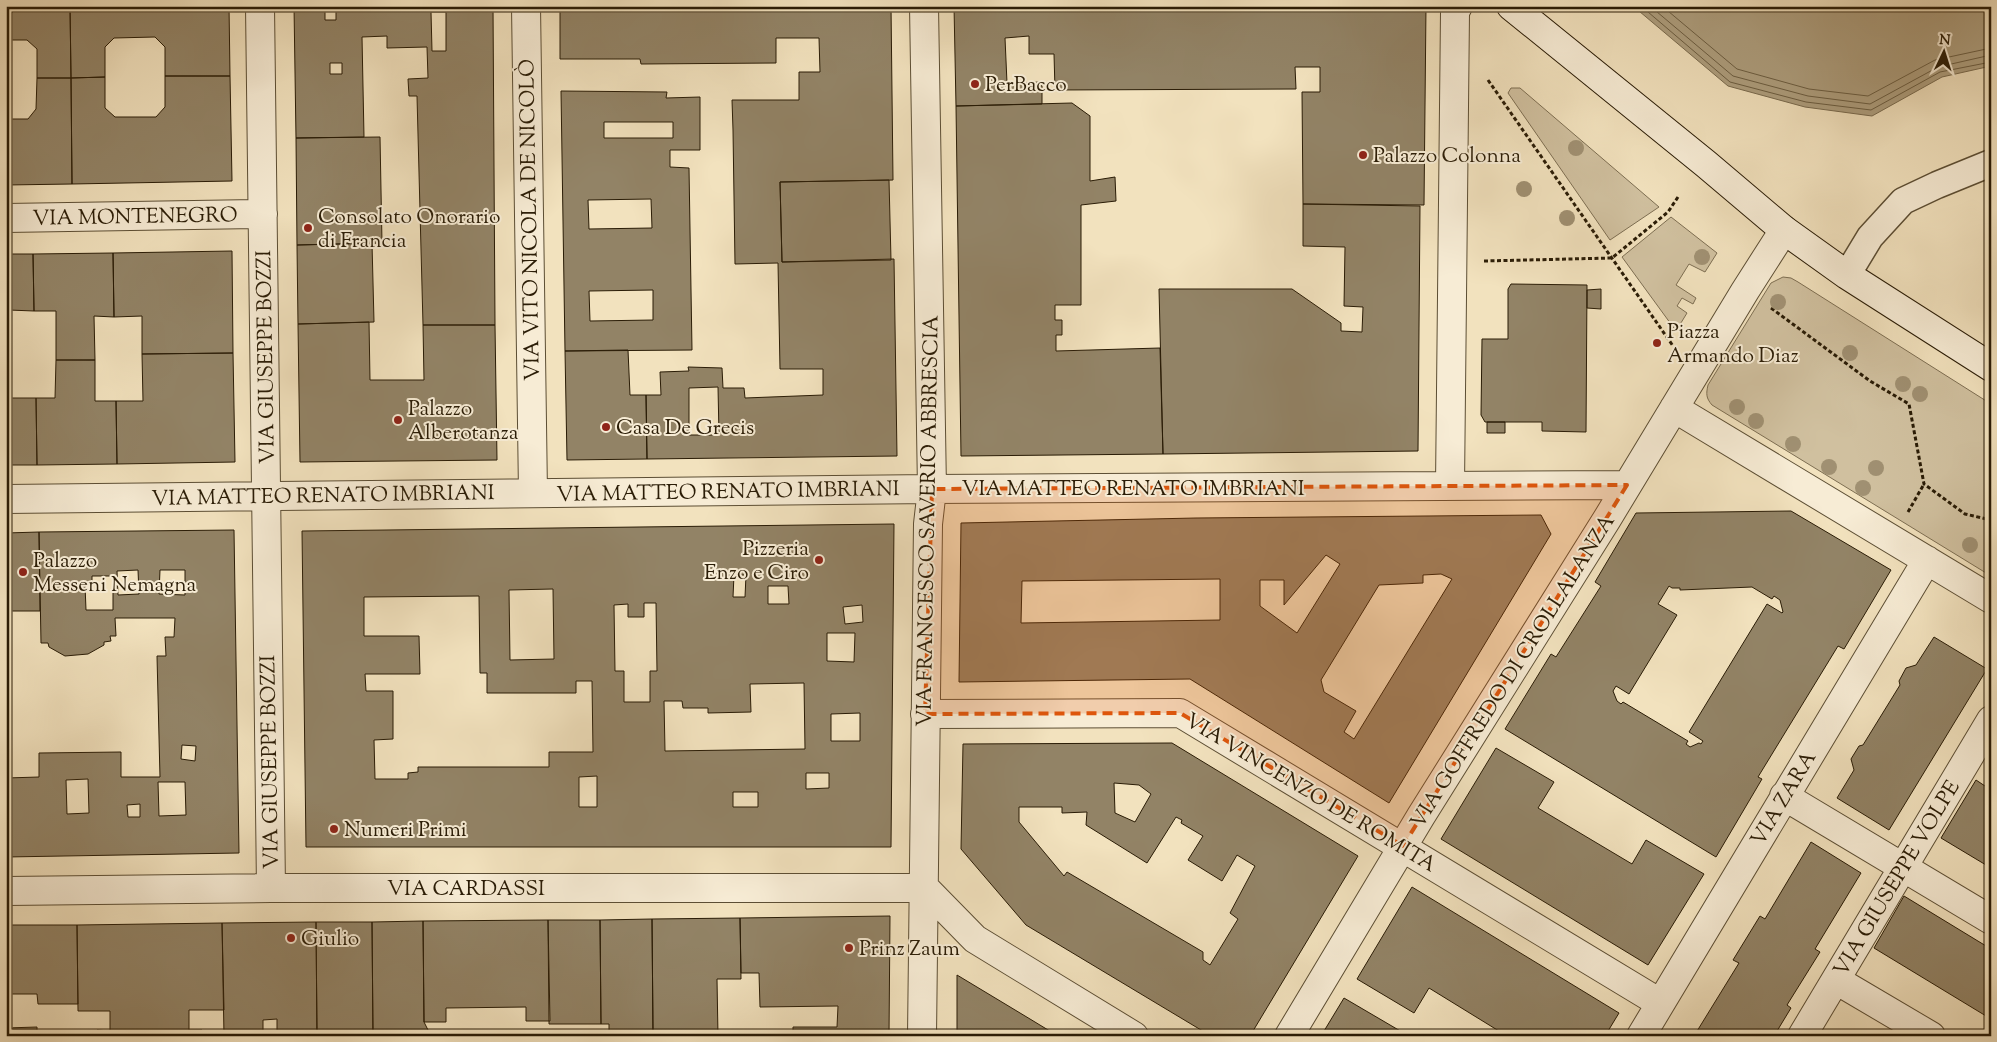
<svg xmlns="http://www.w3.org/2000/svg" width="1997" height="1042" font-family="'Sorts Mill Goudy',serif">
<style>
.green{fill:#d0c09f;stroke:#7d6e52}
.water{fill:#ae9f7f;stroke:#796b4f}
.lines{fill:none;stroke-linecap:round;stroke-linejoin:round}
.shore{stroke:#6c5e42;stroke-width:1}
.building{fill:#928366;stroke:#2a1c06;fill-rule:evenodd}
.pedestrian-casing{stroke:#5c4e34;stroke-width:29}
.minor-casing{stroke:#5c4e34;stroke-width:30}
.secondary-casing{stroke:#2a1c06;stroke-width:30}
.path{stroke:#2a1c06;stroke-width:3;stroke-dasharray:4 2.5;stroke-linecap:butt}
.pedestrian{stroke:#f7ecd5;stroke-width:26}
.minor{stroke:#f7ecd5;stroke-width:28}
.secondary{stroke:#f7ecd5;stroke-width:28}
.tree{fill:#a09072}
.marked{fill:#de560c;fill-opacity:0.2;stroke:#de560c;stroke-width:4;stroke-dasharray:10 6;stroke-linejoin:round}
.poi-dot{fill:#8f2418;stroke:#f7ecd5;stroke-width:2}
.labels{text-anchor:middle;stroke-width:4;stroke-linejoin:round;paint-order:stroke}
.poi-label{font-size:21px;fill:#2a1c06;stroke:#f7ecd5;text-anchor:start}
.street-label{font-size:21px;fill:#2a1c06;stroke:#f7ecd5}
</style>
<rect width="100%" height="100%" fill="#f2e2be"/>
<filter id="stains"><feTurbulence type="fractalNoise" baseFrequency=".004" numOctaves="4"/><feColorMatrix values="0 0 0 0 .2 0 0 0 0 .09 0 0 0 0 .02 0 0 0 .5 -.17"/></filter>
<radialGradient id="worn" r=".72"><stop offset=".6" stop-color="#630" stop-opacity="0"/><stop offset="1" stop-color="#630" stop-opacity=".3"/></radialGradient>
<path class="green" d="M1511,88h9l139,119 -49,33 -102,-147z
M1671,217l46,36 -12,19 -16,-8 -13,21 20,13 -3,6 -11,-6 -5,8 10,7 -11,18 -54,-74z
M1783,277l8,1 7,4 193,122v172l-279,-171c-6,-7 -6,-11 -4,-20l63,-102z"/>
<path class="water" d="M1633,6h358v60l-49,11 -70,39 -67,-9 -77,-21z"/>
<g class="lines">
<path class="shore" d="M1641,6l89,76 76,20 65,8 69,-38 51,-10
M1650,6l83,70 75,20 62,8 68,-37 53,-12
M1662,6l75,63 72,20 59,7 67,-36 56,-12"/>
</g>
<path class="building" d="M6,6h64l1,72h-34v-29l-10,-9h-21z
M70,6h159l1,70h-65v-29l-10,-10 -41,1 -9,9v30l-34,1z
M294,6h199l2,319h-72l-6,-229h-8l-1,-17 20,-1 -1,-31 -40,1v-12l-25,1 2,100 -68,1zM325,9h11v11h-11zM431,12h15v39h-14zM330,63h12v11h-12z
M560,6h331l2,174 -113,2 2,80 112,-3 3,197 -250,3 -1,-64h15l-1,-23 29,-1 -1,-4 34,1 1,20h21l1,10 78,-3v-26h-43l-2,-106 -43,1 -2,-134 -1,-30h67v-28h21l-1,-34h-43v25l-135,1 -1,-5h-80zM718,387l1,48h-30v-47z
M954,6h472l-2,199 -121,-1 -1,-112h18v-25h-25l1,22 -241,1 -1,-36h-25v-18l-24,2 2,45 35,-1v22l-86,2z
M165,76h65l2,105 -160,3 -1,-106 34,-1v31l10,9h41l9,-10z
M37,78h34l1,106 -66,1v-66h22l8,-10z
M561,91l106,1 -1,6 34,-1v53h-30v17l19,1 3,182 -127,1zM604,122h69v16h-69zM651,199l1,29 -63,1 -1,-29zM653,290v30l-63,1 -1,-30z
M1072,103l18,13v65l25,-4 1,24 -35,4v100h-26v15h7v15h-6v16l104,-3 3,106 -202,2 -5,-350z
M380,137l2,106 -85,2 -1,-107z
M889,180l2,80 -109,2 -2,-80z
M1303,204l117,2 -2,245 -255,3 -4,-165h133l49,34v8l21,1 1,-25 -19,-1 1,-59 -42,-1z
M372,243l2,79 -76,2 -1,-79z
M232,251l1,102 -91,1v-38l-28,1 -1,-64z
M113,253l1,64 -20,-1 1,44h-39v-49h-22l-1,-57z
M6,254h27l1,57 -25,-1v50l-3,1z
M1511,284l76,1 -1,147 -44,-1v-9h-57l-4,-7 1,-76h26v-50z
M1601,289v20l-14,-1v-18z
M369,322l1,58h54l-1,-55h72l2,135 -197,2 -2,-138z
M628,350l2,45h16l1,64 -80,1 -2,-109z
M233,353l2,109 -118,2 -1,-63h27l-1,-47z
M9,360v38h27l1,67h-31v-104z
M56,360h39v41h21l1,63 -80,1 -1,-67h19z
M1487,422h18v11h-18z
M1791,511l100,59 -47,79 -6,-3 -80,131 4,2 -46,78 -211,-128 46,-75 5,3 45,-71 -6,-4 41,-69zM1669,586l3,2h8v2l72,-3 20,12 2,-3 6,4 3,12 -1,1 -15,-9 -78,128 14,9 -2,3 -2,-1 -9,4 -4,-3 2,-3 -65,-39 -2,2 -4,-3 -4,-10 3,-5 13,8 48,-79 -19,-11z
M1541,515l10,19 -162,269 -199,-124 -231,3 2,-159 235,-5zM1326,555l14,9 -43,69 -37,-27v-26h24v25zM1441,574l11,5 -98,160 -10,-7 12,-21 -32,-19 -3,-12 58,-95 44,-2v-8zM1220,579v41l-199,3 1,-42z
M894,524l-3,323h-585l-4,-316zM734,575h12l-1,22h-12zM768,586h20l1,18h-21zM553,589l1,70 -44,1 -1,-70zM479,596l1,77h7v20h89v-12h16l1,71h-44v15h-131v5l-10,1v6h-33l-1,-39 19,-1v-48h-27l-1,-17h55l-1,-38h-55v-39zM644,603h12l1,68h-7v31h-26v-31h-9l-1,-66 14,-1v13h16zM862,605l1,17 -18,2 -2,-17zM827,633h28l-1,29 -27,-1zM804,683l1,66 -140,2 -1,-50h18l1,7h25v5l43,-1 -1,-28zM860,713v28h-29v-27zM806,773h23v15l-23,1zM597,776v31h-18v-30zM733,792h25v15h-25z
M234,530l5,323 -233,4v-79l33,-1v-24l82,-1v25h39l-3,-121h9l-1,-19h9l1,-19h-60l1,18h-6l1,5 -7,1v3l-16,9 -23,2 -16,-9 -1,-4h-7l-2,-111zM138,570l1,24 -21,1 -1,-24zM160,570h25v25l-26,-1zM92,576h21v34h-27l-1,-25h7zM182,745l14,1 -1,15 -14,-2zM88,779l1,34 -22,1 -1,-34zM158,782h27l1,33 -27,1zM140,804v13h-12l-1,-12z
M39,532l1,79h-34v-78z
M1934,637l53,32 -98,161 -52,-32 17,-28 -3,-11 8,-13 4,-1 37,-60 -1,-4 7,-13 10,-3z
M1172,743l186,113 -108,180h-39l-185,-111 -65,-76 2,-105zM1114,783l25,2 12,9 -16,28 -20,-9zM1019,807h43v6l25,-1 -1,13 61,38 29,-46 6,3 -1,3 22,13 -15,24 34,21 15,-26 18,11 -25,47 8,6 -28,46 -7,-5v-8l-136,-80 -3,4 -45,-54z
M1496,748l58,34 -16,26 94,56 14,-24 58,34 -56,91 -207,-126z
M1976,780l15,10v78l-50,-30z
M1811,842l50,31 -46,76 5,3 -33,53 4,3 -17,28h-80l45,-73 -6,-3 27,-44 5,3z
M1412,887l207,126 -14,23h-98l-78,-48 -15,25 -57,-34z
M1904,896l87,53v70l-117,-71z
M890,916l-1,120h-96v-9h44l1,-21 -78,1 -1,-34h-18l-1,-55z
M740,918l1,61h-24l1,57h-49v-3h-16l-1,-114z
M652,919l1,114 -44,1v-10h-8l-1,-104z
M548,920h52l1,104h-52z
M548,920l2,101h-24v-14l-80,1v14h-22l-1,-101z
M423,921l1,101 7,14h-58l-1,-114z
M316,922h56l1,114h-56z
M316,922l1,114h-40v-17l-14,1v16h-39l-2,-113z
M222,923l2,87h-35v20h13v6h-105v-6l13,1v-20h-32l-1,-86z
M6,925h71l1,79h-40l-1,-10h-31z
M957,975l73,44 28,17h-101z
M1344,998l58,34 -2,4h-79z
M37,1027v9h-31v-8z"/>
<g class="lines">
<g class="pedestrian-casing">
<path id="pedestrian" d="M1847,275l23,-38 33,-36 34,-16 54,-22"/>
</g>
<g class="minor-casing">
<path id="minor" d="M260,6l11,882
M526,6l7,487
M6,218l257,-4
M1674,408l317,191
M1450,486l5,-474 3,-6
M6,499l926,-10 695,-4
M925,714l255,-1 480,290
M1784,796l207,124
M6,891l265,-3h654l50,51 159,97
M1836,980l95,56
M922,1036l6,-512 4,-35 -8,-483
M1289,1036l132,-220 186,-297 138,-228 39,-61
M1641,1036l286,-476
M1802,1036l189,-316"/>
</g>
<g class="secondary-casing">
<path id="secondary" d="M1511,6l195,158 78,66 63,45 144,92"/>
</g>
<path class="path" d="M1488,80l185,266
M1484,261l128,-3 56,-46 10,-15
M1771,308l99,73 39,23 15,80 41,30 26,6
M1908,512l16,-28"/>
<use href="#pedestrian" class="pedestrian"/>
<use href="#minor" class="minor"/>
<use href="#secondary" class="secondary"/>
</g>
<g class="tree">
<circle cx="1576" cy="148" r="8"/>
<circle cx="1524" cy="189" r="8"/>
<circle cx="1567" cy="218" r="8"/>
<circle cx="1702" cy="257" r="8"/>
<circle cx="1778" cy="302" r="8"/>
<circle cx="1850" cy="353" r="8"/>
<circle cx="1903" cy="384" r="8"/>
<circle cx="1920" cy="394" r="8"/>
<circle cx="1737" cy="407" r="8"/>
<circle cx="1756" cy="421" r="8"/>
<circle cx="1793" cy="444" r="8"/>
<circle cx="1829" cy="467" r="8"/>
<circle cx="1876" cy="468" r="8"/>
<circle cx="1863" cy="488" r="8"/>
<circle cx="1970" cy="545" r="8"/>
</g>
<path class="marked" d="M1627,485l-224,361 -223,-133 -255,1 7,-225z"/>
<g class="poi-dot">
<circle cx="975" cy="84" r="5"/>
<circle cx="1363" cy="155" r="5"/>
<circle cx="308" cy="228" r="5"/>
<circle cx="1657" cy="343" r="5"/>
<circle cx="398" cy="420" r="5"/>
<circle cx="606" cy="427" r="5"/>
<circle cx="819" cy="560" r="5"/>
<circle cx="23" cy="572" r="5"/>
<circle cx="334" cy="829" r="5"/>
<circle cx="291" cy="938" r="5"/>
<circle cx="849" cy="948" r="5"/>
</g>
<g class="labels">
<g class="poi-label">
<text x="985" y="91">PerBacco</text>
<text x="1373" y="162">Palazzo Colonna</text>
<text x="318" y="223">Consolato Onorario<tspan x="318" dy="24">di Francia</tspan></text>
<text x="1667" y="338">Piazza<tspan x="1667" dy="24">Armando Diaz</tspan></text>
<text x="408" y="415">Palazzo<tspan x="408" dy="24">Alberotanza</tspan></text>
<text x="616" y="434">Casa De Grecis</text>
<text x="809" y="555" text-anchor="end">Pizzeria<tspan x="809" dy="24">Enzo e Ciro</tspan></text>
<text x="33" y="567">Palazzo<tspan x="33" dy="24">Messeni Nemagna</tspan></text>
<text x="344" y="836">Numeri Primi</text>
<text x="301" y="945">Giulio</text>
<text x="859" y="955">Prinz Zaum</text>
</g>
<g class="street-label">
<text transform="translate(135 216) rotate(-1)" y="7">VIA MONTENEGRO</text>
<text transform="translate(529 220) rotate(-91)" y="7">VIA VITO NICOLA DE NICOLÒ</text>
<text transform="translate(265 357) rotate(-91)" y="7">VIA GIUSEPPE BOZZI</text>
<text x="1133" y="495">VIA MATTEO RENATO IMBRIANI</text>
<text transform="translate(728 491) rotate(-1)" y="7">VIA MATTEO RENATO IMBRIANI</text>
<text transform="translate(323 495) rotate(-1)" y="7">VIA MATTEO RENATO IMBRIANI</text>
<text transform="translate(927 521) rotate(-89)" y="7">VIA FRANCESCO SAVERIO ABBRESCIA</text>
<text transform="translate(1512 671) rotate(-58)" y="7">VIA GOFFREDO DI CROLLALANZA</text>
<text transform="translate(269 762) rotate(-91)" y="7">VIA GIUSEPPE BOZZI</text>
<text transform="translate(1311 792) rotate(31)" y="7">VIA VINCENZO DE ROMITA</text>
<text transform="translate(1783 798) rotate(-59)" y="7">VIA ZARA</text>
<text transform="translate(1896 878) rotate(-59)" y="7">VIA GIUSEPPE VOLPE</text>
<text x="466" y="895">VIA CARDASSI</text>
</g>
</g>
<rect width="1997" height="1042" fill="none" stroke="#f2e2be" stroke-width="25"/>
<rect x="8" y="8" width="1982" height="1027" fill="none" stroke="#2a1c06" stroke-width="2.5"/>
<rect x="12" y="12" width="1972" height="1017" fill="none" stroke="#2a1c06"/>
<g transform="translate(1944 52) rotate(4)" stroke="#f7ecd5" stroke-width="4" paint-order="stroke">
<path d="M0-4L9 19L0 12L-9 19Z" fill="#2a1c06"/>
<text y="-8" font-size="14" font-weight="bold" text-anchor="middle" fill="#2a1c06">N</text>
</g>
<rect width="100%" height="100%" filter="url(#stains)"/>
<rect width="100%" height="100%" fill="url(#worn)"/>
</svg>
